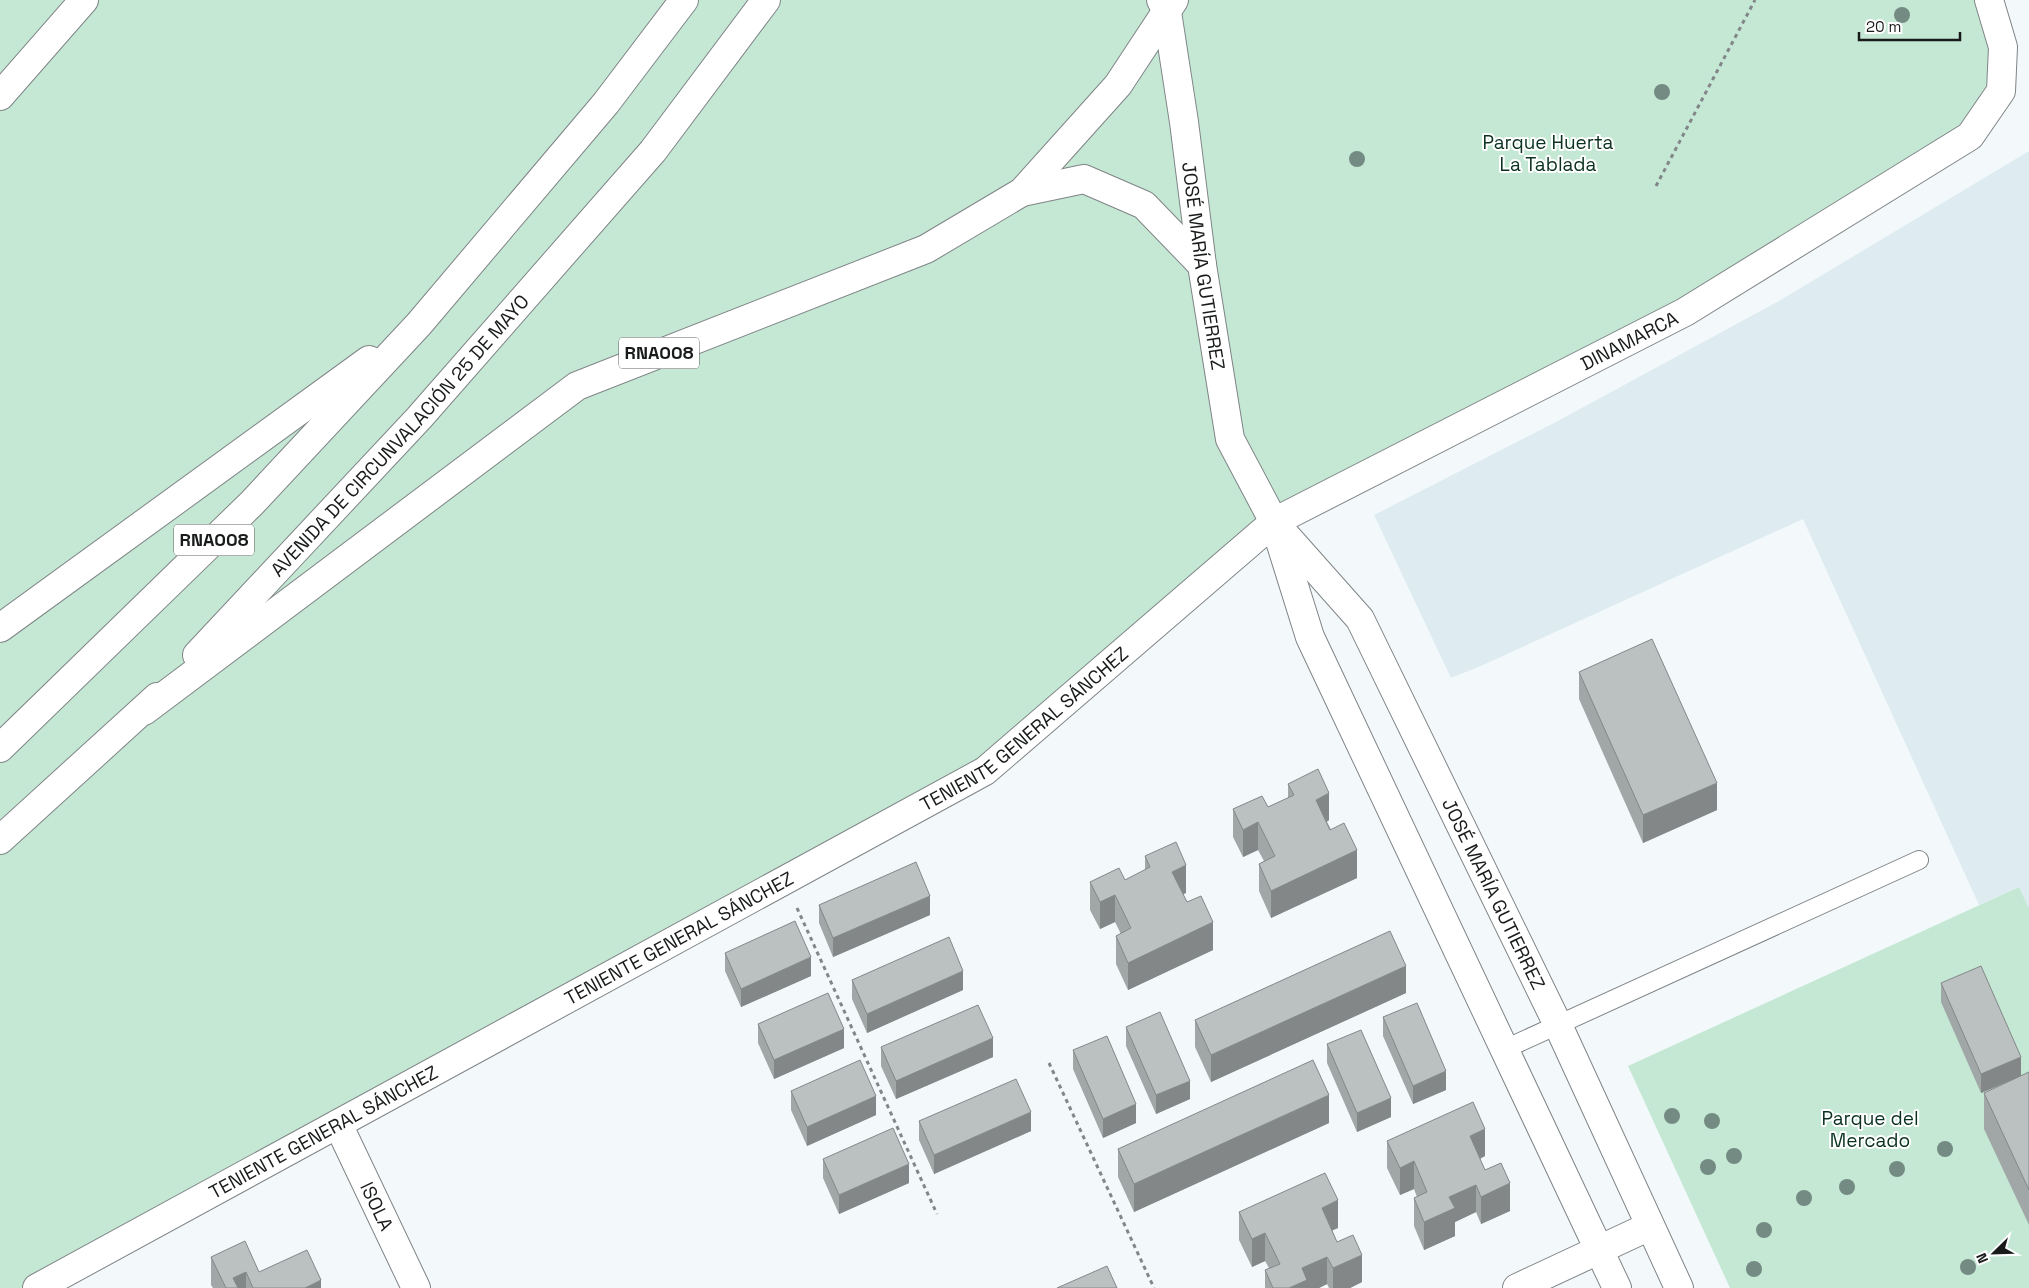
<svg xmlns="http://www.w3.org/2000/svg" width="2029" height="1288" font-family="'Space Grotesk',sans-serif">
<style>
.built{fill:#deecf2}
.green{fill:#c5e8d5}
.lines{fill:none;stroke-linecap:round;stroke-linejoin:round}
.lane-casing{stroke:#7f8486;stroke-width:20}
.street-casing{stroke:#7f8486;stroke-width:30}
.secondary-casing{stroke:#7f8486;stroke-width:30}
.highway-casing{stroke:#7f8486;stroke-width:30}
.path{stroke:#828687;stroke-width:3;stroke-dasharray:4 4;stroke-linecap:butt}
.lane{stroke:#fff;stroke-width:18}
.street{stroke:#fff;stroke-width:28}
.secondary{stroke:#fff;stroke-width:28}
.highway{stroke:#fff;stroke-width:28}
.tree{fill:#738b83}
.wall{fill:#a1a6a6}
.shaded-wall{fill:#838787}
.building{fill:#bbc1c1;stroke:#838787}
.labels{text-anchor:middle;stroke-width:4;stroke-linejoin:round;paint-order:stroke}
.shield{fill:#fff;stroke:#5e5f5f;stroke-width:1}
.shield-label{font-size:18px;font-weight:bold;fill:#191b1b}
.park-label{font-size:19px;fill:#0b3121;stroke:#fff}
.street-label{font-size:19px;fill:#191b1b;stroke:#fff}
</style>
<rect width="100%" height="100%" fill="#f3f9fb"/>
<path class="built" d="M2029,151v757l-10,-21 -40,18 -176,-386 -320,146 -32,13 -77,-163 180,-92 223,-121z"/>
<path class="green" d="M0,0h1989l14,47 -33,89 -285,176 -411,210 -289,249 -948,517h-37z
M2019,887l10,21v380h-299l-102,-222z"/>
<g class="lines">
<g class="lane-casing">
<path id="lane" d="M1505,1049l414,-189"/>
</g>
<g class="street-casing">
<g id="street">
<path d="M0,96l84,-96"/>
<path id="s1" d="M338,1124l78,164"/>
<path id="s2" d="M37,1288l948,-517 289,-249 411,-210 285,-176 31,-45 2,-44 -14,-47"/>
<path d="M1517,1288l133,-62"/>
</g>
</g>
<g class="secondary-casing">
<g id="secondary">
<path id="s3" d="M1161,0l6,12 17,110 18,143 28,174 44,83 36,115 307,651"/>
<path id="s4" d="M1280,529l80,90 198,406 121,263"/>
</g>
</g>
<g class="highway-casing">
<g id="highway">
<path d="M1022,192l62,-13 60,26 58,60"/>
<path d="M0,628l369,-268"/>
<path id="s5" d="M197,655l222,-237 234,-267 113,-151"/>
<path d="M144,711l433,-325 349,-137 96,-57 96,-107 56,-85"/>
<path d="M0,748l252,-245 167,-179 187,-221 78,-103"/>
<path d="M0,840l157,-143"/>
</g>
</g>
<path class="path" d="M1656,186l99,-186
M797,908l140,306
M1049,1063l105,225"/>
<use href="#lane" class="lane"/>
<use href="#street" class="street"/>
<use href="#secondary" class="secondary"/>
<use href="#highway" class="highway"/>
</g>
<g class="tree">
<circle cx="1902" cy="15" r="8"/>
<circle cx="1662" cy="92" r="8"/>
<circle cx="1357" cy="159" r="8"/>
<circle cx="1672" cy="1116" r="8"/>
<circle cx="1712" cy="1121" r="8"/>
<circle cx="1945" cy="1149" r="8"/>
<circle cx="1734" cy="1156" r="8"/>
<circle cx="1708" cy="1167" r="8"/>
<circle cx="1897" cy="1169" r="8"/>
<circle cx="1847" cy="1187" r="8"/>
<circle cx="1804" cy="1198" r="8"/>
<circle cx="1764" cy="1230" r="8"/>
<circle cx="1968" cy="1267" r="8"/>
<circle cx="1754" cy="1269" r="8"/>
</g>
<path class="wall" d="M1579,672l138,138 -74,33 -64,-144z
M1288,784l41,36 -2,2 30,56 -86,40 -12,-27v-27l5,-3 -6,-11 -15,7 -10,-20v-28l35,-2 20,-9z
M1145,856l41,37 -3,1 4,8 26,48 -85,40 -12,-26v-28l5,-2 -6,-12 -15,7 -10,-19v-28l35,-2 20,-10z
M819,905l111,10 -97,42 -14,-34z
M725,953l86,23 -70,31 -16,-36z
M852,980l111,10 -96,43 -15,-34z
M1941,983l80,93 -40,17 -40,-91z
M1406,993l-195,89 -16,-35v-27z
M1383,1017l63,73 -33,14 -30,-68z
M758,1024l86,24 -70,31 -16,-36z
M1126,1027l64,72 -34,15 -30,-68z
M1327,1044l64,73 -34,15 -30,-69z
M881,1047l112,10 -97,42 -15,-33z
M1073,1050l63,73 -33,15 -30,-69z
M2029,1072v153l-45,-96v-36z
M791,1091l85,24 -69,31 -16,-36z
M919,1121l112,10 -97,43 -15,-34z
M1329,1123l-195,89 -16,-35v-28z
M1387,1141l98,15 -5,3 5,11 25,41 -29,13 -5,-12 -21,10v14l-31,14 -10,-24v-28l3,-1 -3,-8 -14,6 -13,-27z
M823,1159l86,24 -70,31 -16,-36z
M1239,1212l99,16 -6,2 5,12 25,40 -12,6h-21l-2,-4 -8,4h-54v-18l4,-2 -4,-7 -13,6 -13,-27z
M211,1257l48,15 62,16h-108l-2,-3z"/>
<path class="shaded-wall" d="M1717,783v27l-74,33v-28z
M1329,793v27l-13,7v-27z
M1258,822v28l-15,7v-27z
M1357,850v28l-86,40v-27z
M1186,865v28l-14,6v-27z
M1115,895v27l-15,7v-27z
M930,896v19l-97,42v-19z
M1213,922v28l-85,40v-27z
M811,957v19l-70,31v-18z
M1406,966v27l-195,89v-27z
M963,971v19l-96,43v-19z
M844,1029v19l-70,31v-19z
M993,1038v19l-97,42v-18z
M2021,1057v19l-40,17v-19z
M1446,1071v19l-33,14v-18z
M1190,1081v18l-34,15v-19z
M1329,1095v28l-195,89v-28z
M876,1096v19l-69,31v-19z
M1391,1098v19l-34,15v-19z
M1136,1104v19l-33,15v-19z
M1031,1112v19l-97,43v-19z
M1485,1129v27l-15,7v-27z
M1414,1161v28l-14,6v-27z
M909,1164v19l-70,31v-19z
M1510,1183v28l-29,13v-27z
M1476,1185v27l-21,10v14l-31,14v-28l25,-25z
M1338,1200v28l-16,7v-27z
M1265,1233v28l-13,6v-28z
M1362,1255v27l-12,6h-17v-20z
M1327,1257v27l-8,4h-30l13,-20z
M246,1272v16h-13v-10z
M321,1280v8h-16z"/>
<path class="building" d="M1652,639l65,144 -74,32 -64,-143z
M1318,769l11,24 -13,7 14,30 14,-7 13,27 -86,41 -12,-27 16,-8 -17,-34 -15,8 -10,-21 29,-13 6,11 26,-12 -6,-11z
M1176,842l10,23 -14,7 15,30 14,-6 12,26 -85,41 -12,-27 15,-8 -16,-33 -15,7 -10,-20 29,-14 6,12 25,-13 -5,-11z
M916,862l14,34 -97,42 -14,-33z
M795,921l16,36 -70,32 -16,-36z
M1390,931l16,35 -195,89 -16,-35z
M949,937l14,34 -96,43 -15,-34z
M1981,966l40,91 -40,17 -40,-91z
M828,993l16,36 -70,31 -16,-36z
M1417,1003l29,68 -33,15 -30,-69z
M978,1005l15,33 -97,43 -15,-34z
M1160,1012l30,69 -34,14 -30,-68z
M1361,1030l30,68 -34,15 -30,-69z
M1107,1036l29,68 -33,15 -30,-69z
M860,1060l16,36 -69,31 -16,-36z
M1313,1060l16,35 -195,89 -16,-35z
M2029,1072v118l-45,-97z
M1016,1079l15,33 -97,43 -15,-34z
M1473,1102l12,27 -15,7 15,34 16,-7 9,20 -29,14 -5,-12 -27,12 6,11 -31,14 -10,-24 13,-6 -13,-31 -14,7 -13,-27z
M893,1128l16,36 -70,31 -16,-36z
M1325,1173l13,27 -16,8 15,34 16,-7 9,20 -29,13 -6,-11 -25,11 5,12 -18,8h-16l-8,-18 15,-6 -15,-31 -13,6 -13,-27z
M245,1241l14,31 48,-22 14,30 -16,8h-52l-7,-16 -13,6 5,10h-12l-15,-31z
M1107,1266l10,22h-60z"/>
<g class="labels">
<g class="shield">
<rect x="619" y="337.5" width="80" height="31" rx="4"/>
<rect x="174" y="524.5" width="80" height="31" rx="4"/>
</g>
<g class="shield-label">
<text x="659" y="359">RNA008</text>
<text x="214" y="546">RNA008</text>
</g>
<g class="park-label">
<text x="1548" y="149">Parque Huerta<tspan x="1548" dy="22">La Tablada</tspan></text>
<text x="1870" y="1125">Parque del<tspan x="1870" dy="22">Mercado</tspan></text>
</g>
<g class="street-label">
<text dy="7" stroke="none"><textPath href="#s3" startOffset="270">JOSÉ MARÍA GUTIERREZ</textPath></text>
<text dy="7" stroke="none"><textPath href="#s2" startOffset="1860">DINAMARCA</textPath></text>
<text dy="7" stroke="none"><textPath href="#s5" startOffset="299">AVENIDA DE CIRCUNVALACIÓN 25 DE MAYO</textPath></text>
<text dy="7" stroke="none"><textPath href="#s2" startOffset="1136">TENIENTE GENERAL SÁNCHEZ</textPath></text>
<text dy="7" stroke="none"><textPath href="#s4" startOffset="426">JOSÉ MARÍA GUTIERREZ</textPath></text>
<text dy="7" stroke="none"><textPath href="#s2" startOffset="731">TENIENTE GENERAL SÁNCHEZ</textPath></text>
<text dy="7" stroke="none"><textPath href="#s2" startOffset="326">TENIENTE GENERAL SÁNCHEZ</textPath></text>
<text dy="7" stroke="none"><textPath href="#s1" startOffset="91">ISOLA</textPath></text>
</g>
</g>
<g transform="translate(1994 1253) rotate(247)" stroke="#ffffff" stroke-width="4" paint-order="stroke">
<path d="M0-4L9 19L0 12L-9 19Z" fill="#191b1b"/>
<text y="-8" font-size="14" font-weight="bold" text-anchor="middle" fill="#191b1b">N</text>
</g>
<path d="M1859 32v8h101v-8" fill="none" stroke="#191b1b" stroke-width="2.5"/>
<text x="1866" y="32" font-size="15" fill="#191b1b" stroke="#ffffff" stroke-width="4" paint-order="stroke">20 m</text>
</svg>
